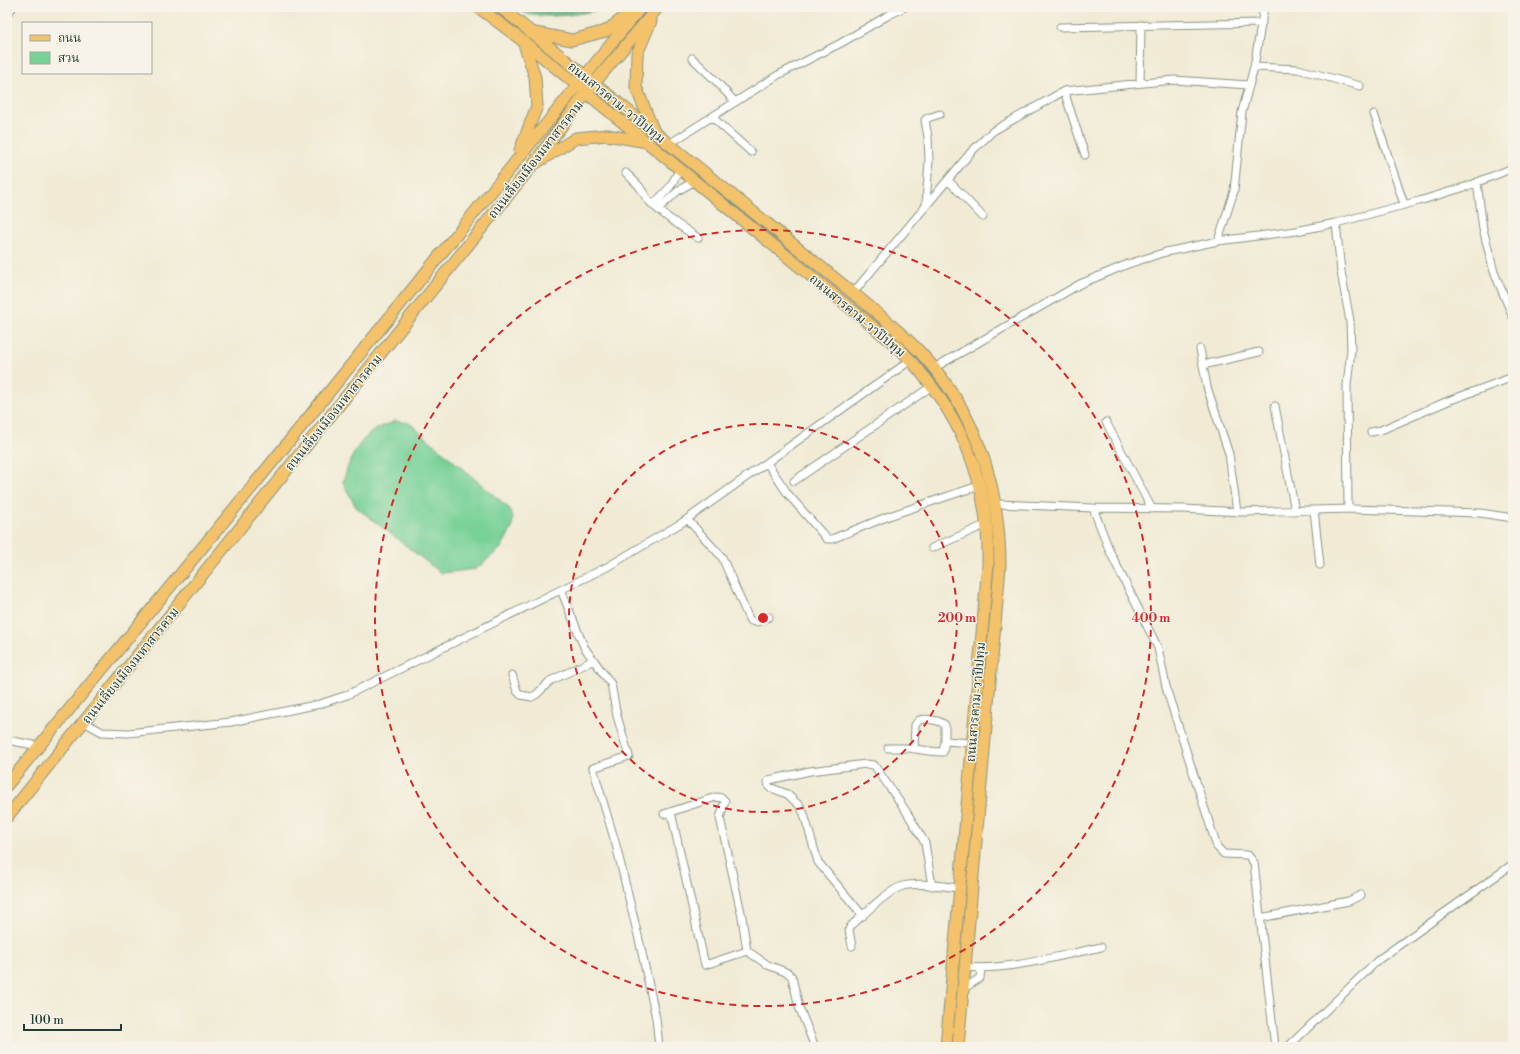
<svg xmlns="http://www.w3.org/2000/svg" width="1520" height="1054" font-family="'Libre Bodoni','Noto Serif Thai',serif">
<style>
.green{fill:#78d197;stroke:#4c8766}
.forest{fill:#62b380;stroke:#40785a}
.lines{fill:none;stroke-linecap:round;stroke-linejoin:round}
.minor-casing{stroke:#889484;stroke-width:9}
.primary-casing{stroke:#889484;stroke-width:13}
.trunk-casing{stroke:#889484;stroke-width:13}
.minor{stroke:#fff;stroke-width:7}
.primary{stroke:#f3c26a;stroke-width:11}
.trunk{stroke:#f3c26a;stroke-width:11}
.ring{fill:none;stroke:#d62828;stroke-width:2;stroke-dasharray:7 5}
.labels{text-anchor:middle;stroke-width:3;stroke-linejoin:round;paint-order:stroke}
.street-label{font-size:13px;fill:#1f3d34;stroke:#f7f3e8}
.centre{fill:#d62828;stroke:#f7f3e8;stroke-width:2}
.ring-label{font-size:12px;text-anchor:middle;font-weight:bold;fill:#d62828;stroke:#f7f3e8;stroke-width:3;stroke-linejoin:round;paint-order:stroke}
</style>
<rect width="100%" height="100%" fill="#f7f3e8"/>
<filter id="ink" filterUnits="userSpaceOnUse"><feTurbulence type="fractalNoise" baseFrequency=".025" numOctaves="2"/><feDisplacementMap in="SourceGraphic" scale="8" xChannelSelector="R" yChannelSelector="G"/><feConvolveMatrix kernelMatrix="1 2 1 2 8 2 1 2 1" color-interpolation-filters="sRGB"/></filter>
<filter id="wash" filterUnits="userSpaceOnUse"><feTurbulence type="fractalNoise" baseFrequency=".012" numOctaves="4" result="noise"/><feDisplacementMap in="SourceGraphic" scale="16" xChannelSelector="R" yChannelSelector="G"/><feGaussianBlur stdDeviation="0.9" result="paint"/><feColorMatrix in="noise" values="0 0 0 0 0 0 0 0 0 0 0 0 0 0 0 0 0 1.4 0 .05"/><feComposite in="paint" operator="in"/></filter>
<g filter="url(#wash)">
<rect width="100%" height="100%" fill="#f1ebd5"/>
<path class="green" d="M395,421l14,2 101,86 3,8 -1,11 -11,20 -25,21 -35,4 -85,-66 -13,-24c5,-20 12,-38 29,-51 6,-5 16,-7 23,-11z"/>
<path class="forest" d="M517,7h89c-13,7 -69,13 -82,6 -2,-1 -5,-4 -7,-6z"/>
</g>
<g filter="url(#ink)">
<g class="lines">
<g class="minor-casing">
<path id="minor" d="M7,14l6,-7
M1060,27l202,-4
M692,58l24,23 19,21
M1254,67l44,2 62,17
M1140,83l1,-58
M1064,91l21,64
M1374,114l30,90
M712,117l39,35
M669,144l109,-69 63,-32 46,-27 18,-9
M626,173l13,13 9,14 7,7 15,12 28,19
M948,180l35,37
M1477,182l6,47 11,43 19,45
M926,204l3,-43 -1,-24 -3,-17 3,-2 12,-4
M653,205l17,-18 10,-18
M658,209l21,-19 16,-9
M1336,223l5,49 9,49 1,29 -4,35 1,124
M1218,241l16,-50 8,-79 12,-45 10,-60
M853,293l119,-142 21,-20 71,-40 110,-11 75,5
M1200,349l7,38 22,67 8,58
M1203,365l56,-13
M934,368l146,-84 48,-20 38,-12 52,-11 78,-10 40,-8 83,-22 46,-14 48,-19
M1275,406l20,105
M1106,422l46,87
M1371,432l10,-2 67,-29 65,-24
M767,463l21,31 39,45h5l57,-23 92,-31
M794,481l138,-95
M996,504l97,4 90,1 59,3 110,-3 128,4 33,5
M1093,508l17,44 48,96 9,43 50,156 7,7 24,1 6,8 21,184
M1314,510l6,55
M687,519l35,38 27,62c6,6 13,1 20,-2
M932,548l55,-24
M561,590l23,57 27,37 6,32 12,40 -36,12 23,77 24,99 16,74 3,29
M512,675l5,16 4,4 11,2 5,-3 13,-13 44,-21
M84,722l18,10 26,1 103,-11 89,-18 27,-9 260,-128 76,-45 228,-162
M7,740l32,6
M945,741l27,2
M888,748h22c11,2 22,4 33,4l2,-11v-16c-6,-5 -19,-7 -26,-5l-4,5 -1,24
M671,812l34,153 42,-14
M664,814l52,-17 6,1 3,3 -5,17 22,99 5,34 21,14 20,8 4,4 7,30 16,40
M863,916l-45,-54 -14,-48 -4,-8 -13,-12 -18,-7 -1,-5 1,-2 41,-9 56,-7 8,1 32,46 19,32 7,43
M1260,918l89,-17 12,-6
M852,946l-3,-16 2,-4c12,-11 37,-36 52,-40 16,-4 40,0 56,2
M965,967c44,4 92,-11 136,-20
M963,989l17,-11 1,-9
M1288,1047l90,-87 135,-96"/>
</g>
<g class="primary-casing">
<path id="primary" d="M478,7l45,34 375,306c60,61 92,130 90,217l-42,483
M500,7l353,286c23,19 47,38 68,60 56,60 79,133 79,214l-42,480"/>
</g>
<g class="trunk-casing">
<path id="trunk" d="M651,21l-14,33 -1,33 18,45
M530,32l42,8 34,-9 24,-18
M520,150l17,-44 -2,-29 -12,-36
M536,163l40,-25 31,-3 40,7
M7,785l250,-304 384,-474
M7,817l524,-650 55,-74 72,-86"/>
</g>
<use href="#minor" class="minor"/>
<use href="#primary" class="primary"/>
<use href="#trunk" class="trunk"/>
</g>
</g>
<g class="ring">
<circle cx="763" cy="618" r="194"/>
<circle cx="763" cy="618" r="388"/>
</g>
<g class="labels">
<g class="street-label">
<text transform="translate(617 102) rotate(39)" y="5">ถนนสารคาม-วาปีปทุม</text>
<text transform="translate(535 159) rotate(-52)" y="5">ถนนเลี่ยงเมืองมหาสารคาม</text>
<text transform="translate(858 315) rotate(40)" y="5">ถนนสารคาม-วาปีปทุม</text>
<text transform="translate(333 412) rotate(-51)" y="5">ถนนเลี่ยงเมืองมหาสารคาม</text>
<text transform="translate(130 665) rotate(-51)" y="5">ถนนเลี่ยงเมืองมหาสารคาม</text>
<text transform="translate(975 702) rotate(-85)" y="5">ถนนสารคาม-วาปีปทุม</text>
</g>
</g>
<circle cx="763" cy="618" r="6" class="centre"/>
<g class="ring-label">
<text x="957" y="622">200 m</text>
<text x="1151" y="622">400 m</text>
</g>
<rect width="1520" height="1054" fill="none" stroke="#f7f3e8" stroke-width="24"/>
<rect x="22" y="22" width="130" height="52" fill="#f7f3e8" stroke="#a1aaa0"/>
<rect x="30" y="35" width="20" height="6" fill="#f3c26a" stroke="#a1aaa0"/>
<text x="58" y="42" font-size="12" fill="#1f3d34">ถนน</text>
<rect x="30" y="52" width="20" height="12" fill="#78d197" stroke="#a1aaa0"/>
<text x="58" y="62" font-size="12" fill="#1f3d34">สวน</text>
<path d="M24 1024v6h97v-6" fill="none" stroke="#1f3d34" stroke-width="2"/>
<text x="30" y="1024" font-size="12" fill="#1f3d34" stroke="#f7f3e8" stroke-width="3" paint-order="stroke">100 m</text>
</svg>
